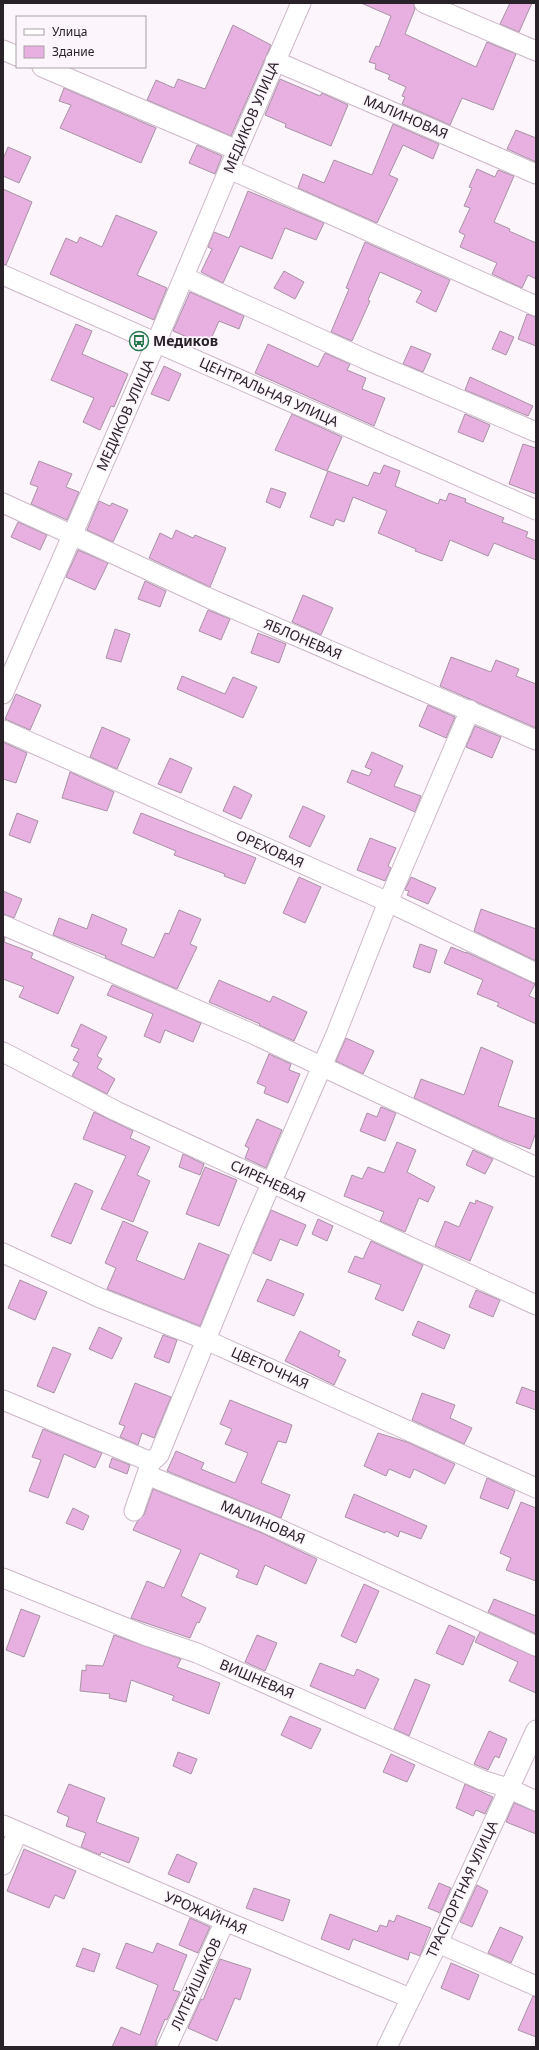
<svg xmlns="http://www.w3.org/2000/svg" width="539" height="2050" font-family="'Noto Sans',sans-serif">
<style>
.building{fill:#e7b0e1;stroke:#a793a4}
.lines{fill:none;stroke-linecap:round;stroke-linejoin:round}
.street-casing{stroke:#ccb8ca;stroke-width:21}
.street{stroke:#fff;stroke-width:19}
.labels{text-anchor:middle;stroke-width:3.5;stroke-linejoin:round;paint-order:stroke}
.street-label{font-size:14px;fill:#2a2229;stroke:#fdf5fc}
.poi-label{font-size:14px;font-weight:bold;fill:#2a2229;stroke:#fdf5fc;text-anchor:start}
</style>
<rect width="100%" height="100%" fill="#fdf5fc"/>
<path class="building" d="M361,3h52l2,6 -10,25 71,33 11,-25 29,12 -23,56 -31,-12 -12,27 -48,-21 3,-7 -3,-1 4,-9 -18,-8 2,-4 -15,-6 1,-5 -7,-2 7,-16 3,1 12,-31z
M510,3h22l-13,29 -19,-8z
M233,25l38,20 -40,91 -84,-36 9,-20 18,8 4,-9 27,10z
M280,79l40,17 2,-3 26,12 -17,41 -46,-19 1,-3 -21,-9z
M64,88l92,40 -15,35 -81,-35 11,-23 -12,-4z
M393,124l46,20 -6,15 -30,-14 -14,30 9,4 -21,44 -79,-35 5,-14 21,9 10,-23 38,15z
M516,130l20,8v24l-29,-13z
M197,145l25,11 -7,18 -26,-11z
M8,147l23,10 -12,26 -16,-7v-17z
M477,169l18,8 3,-7 16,6 -20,46 16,7 -1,2 27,12v36l-8,-4 -6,13 -30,-14 5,-11 -37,-16 5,-12 -6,-3 11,-24 -6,-2 8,-18 -3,-1z
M3,189l29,13 -26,63 -3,-1z
M248,191l76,32 -8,17 -31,-12 -13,31 -32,-13 -17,37 -22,-11 11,-23 -4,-2 6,-15 15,6z
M116,215l41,17 -20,43 30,13 -13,32 -104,-46 16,-36 11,5 3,-6 22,10z
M365,242l85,38 -14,32 -20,-10 6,-11 -42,-19 -12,28 2,1 -18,40 -21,-9 18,-43 -3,-1z
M284,271l20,11 -9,17 -21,-11z
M190,292l54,24 -5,13 -20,-8 -11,25 -35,-15z
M527,314l9,3v29l-18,-7z
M76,324l16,7 -10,23 46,20 -14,33 -3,-1 -11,24 -17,-8 11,-24 -43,-18z
M500,331l14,6 -8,18 -14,-6z
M268,344l50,23 7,-14 25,11 -3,6 19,8 -4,11 23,9 -11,28 -119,-53z
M411,346l20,8 -8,18 -20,-8z
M164,366l17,8 -12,27 -18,-7z
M470,377l63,29 -5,10 -63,-26z
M292,414l50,23 -15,34 -52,-21z
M465,414l25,11 -7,17 -25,-10z
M523,444l13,4v46l-27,-10z
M39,461l33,13 -6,13 13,5 -12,28 -36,-16 7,-17 -8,-3z
M384,465l16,6 -5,15 43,18 2,-5 6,2 3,-8 17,6 -1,3 39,16 -2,4 26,10 -2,5 10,4v19l-42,-17 -6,13 -38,-16 -8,21 -27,-10 1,-2 -38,-16 9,-22 -34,-14 -9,25 -8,-3 -3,7 -23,-9 18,-46 40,15 6,-14 6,2z
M271,488l15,5 -6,15 -14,-6z
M99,501l11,5 2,-3 16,7 -15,32 -26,-12z
M18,522l29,13 -7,15 -29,-13z
M176,530l17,8 2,-3 31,13 -16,39 -61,-29 11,-25 12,6z
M78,550l30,13 -13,27 -29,-13z
M145,581l21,10 -6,16 -22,-8z
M303,595l30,13 -12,27 -29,-13z
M208,610l22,9 -9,21 -22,-9z
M115,629l15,5 -9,28 -15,-4z
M258,633l28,11 -7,19 -28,-10z
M451,657l40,15 5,-12 23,9 -3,7 20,8v44l-96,-42z
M182,676l43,18 8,-17 24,10 -14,31 -66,-29z
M16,694l25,11 -11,25 -25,-11z
M428,705l27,12 -9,21 -27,-12z
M475,726l26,11 -9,21 -26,-11z
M102,727l28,12 -13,30 -27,-12z
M3,742l24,11 -11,30 -13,-4z
M372,752l31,14 -9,20 27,10 -6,16 -68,-30 5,-12 17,6 3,-6 -7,-3z
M170,758l22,10 -11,25 -23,-9z
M70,772l44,20 -7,19 -45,-13z
M234,786l18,9 -11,24 -18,-8z
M303,806l22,10 -15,31 -21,-10z
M17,813l21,8 -8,22 -21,-8z
M141,813l115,45 -11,26 -21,-8 1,-2 -51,-19 2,-4 -43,-18z
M370,838l26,10 -8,18 3,2 -6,13 -28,-11z
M299,877l22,10 -16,36 -22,-10z
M411,877l25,11 -8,16 -21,-9 2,-4 -4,-1z
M3,891l19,8 -8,19 -11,-4z
M481,909l55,20v32l-62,-30z
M179,910l22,9 -11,25 7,3 -20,42 -72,-31 1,-2 -53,-21 6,-17 28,11 5,-15 35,15 -6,15 33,14 11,-25 4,1z
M3,937l2,1 -1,4 29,11 -2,5 43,19 -16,37 -39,-17 5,-10 -21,-8z
M420,944l17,6 -7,23 -17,-6z
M451,947l15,6v-1l69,32 -6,12 7,3v25l-39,-18 2,-3 -22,-9 6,-14 -39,-17z
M219,980l51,22 3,-6 34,16 -13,29 -35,-16 1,-1 -51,-22z
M112,985l89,38 -8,19 -28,-12 -5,13 -16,-7 9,-22 -46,-19z
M81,1024l26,13 -10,19 5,3 -5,9 18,11 -8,15 -35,-18 7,-13 -6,-3 6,-11 -8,-3z
M346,1038l28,13 -11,23 -27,-13z
M481,1047l32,14 -15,45 38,13v13l-6,17 -25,-9 -91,-42 7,-19 43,16z
M269,1054l22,10 -2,6 11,4 -12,29 -24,-10 2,-6 -9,-4z
M381,1107l15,6 -11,28 -25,-10 7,-18 10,4z
M94,1112l39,19 -3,7 20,9 -13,28 13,6 -17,41 -32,-13 25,-53 -43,-17z
M257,1119l25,11 -16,38 -21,-10 4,-10 -4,-2z
M397,1142l19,8 -9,22 28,15 -7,15 -9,-4 -14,34 -25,-11 4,-9 -40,-16 8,-21 10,4 6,-12 16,6z
M473,1150l20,9 -8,15 -19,-9z
M183,1154l21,10 -4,11 -21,-8z
M205,1167l32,13 -18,46 -33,-12z
M75,1183l18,8 -22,53 -20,-8z
M476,1200l17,7 -23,54 -35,-15 10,-25 14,6 11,-25 5,2z
M271,1210l35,15 -9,21 -17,-7 -9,22 -18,-8z
M318,1219l15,7 -6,15 -15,-7z
M123,1221l25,11 -12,28 48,20 15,-37 30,12 -29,71 -93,-37 9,-21 -11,-5z
M371,1241l52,24 -20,46 -28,-12 6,-14 -33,-13 7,-16 8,3z
M267,1279l37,15 -10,22 -37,-15z
M20,1280l27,12 -12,28 -27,-12z
M476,1290l24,10 -7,17 -24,-10z
M418,1321l32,14 -6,14 -32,-14z
M99,1327l23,11 -10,21 -23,-10z
M300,1331l40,20 -2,5 8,4 -12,25 -49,-24z
M163,1335l14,5 -8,23 -15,-6z
M53,1347l18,7 -17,39 -17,-7z
M135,1383l36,14 -17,41 -12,-5 -4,12 -18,-8 5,-11 -6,-2z
M522,1387l14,5v18l-20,-7z
M422,1393l33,12 -5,13 22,10 -8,16 -52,-24z
M230,1400l62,25 -6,18 -8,-2 -17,42 29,12 -9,23 -114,-47 9,-20 28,12 -3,6 34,14 13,-30 -23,-9 7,-15 -12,-5z
M43,1429l59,24 -7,15 -31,-14 -16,44 -19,-7 12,-31 -9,-3z
M378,1433l29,9 48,22 -10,20 -31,-15 -4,9 -21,-9 -3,7 -22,-10z
M112,1458l18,7 -3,9 -18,-7z
M487,1478l28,13 -7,18 -28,-11z
M153,1489l109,44 55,26 -11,25 -41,-19 -8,20 -21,-8 3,-7 -39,-17 -19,43 25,12 -7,15 -2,-1 -7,16 -59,-20 16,-37 17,7 17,-38 -48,-20 4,-8 7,-7z
M354,1494l73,32 -6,13 -21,-8 -2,6 -12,-6 -1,2 -40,-16z
M521,1502l15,6v73l-30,-11 5,-12 -11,-5z
M73,1508l16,8 -6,14 -17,-7z
M364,1584l15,7 -23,52 -15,-7z
M494,1599l42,17v18l-48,-22z
M21,1609l19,7 -16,41 -18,-7z
M449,1625l26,12 -12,28 -27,-12z
M480,1632l56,25v36l-27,-12 9,-19 -43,-20z
M114,1635l67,24 -4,8 43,16 -11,31 -37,-14 2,-4 -43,-16 -5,22 -17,-4 1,-4 -30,-3 2,-21 4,1v-6l17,1z
M257,1635l20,8 -12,28 -20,-9z
M320,1663l34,13 3,-7 22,10 -14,30 -55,-23z
M415,1679l15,6 -21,51 -15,-7z
M290,1716l31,13 -10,20 -30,-14z
M489,1731l18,8 -8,19 -4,-2 -7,14 -14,-6z
M178,1752l19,7 -6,15 -18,-8z
M391,1754l24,11 -8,17 -24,-10z
M69,1784l36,14 -9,24 43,16 -10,25 -28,-11 -1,3 -19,-8 5,-14 -20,-7 3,-9 -12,-5z
M465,1784l28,13 -8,17 -9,-4 -3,6 -17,-8z
M514,1803l22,9v22l-30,-12z
M24,1849l52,22 -12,28 -9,-4 -6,13 -42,-17z
M177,1854l20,9 -8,20 -21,-9z
M439,1883l12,5 -11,25 -12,-5z
M477,1885l11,6 -16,36 -12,-5z
M254,1888l36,12 -7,21 -37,-13z
M330,1914l47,18 3,-7 7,2 2,-7 5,2 3,-7 34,13 -11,28 -10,-4 -2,8 -55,-21 -4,11 -28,-11z
M190,1918l20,9 -12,26 -19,-8z
M500,1927l23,10 -12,26 -23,-10z
M126,1943l27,10 4,-10 30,12 -14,35 7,2 -13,28 -2,-1 -9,22v6h-44l9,-20 19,8 18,-50 -42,-17z
M83,1948l17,6 -6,18 -18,-6z
M220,1959l31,10 -11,31 -5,-2 -18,43 -29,-13 13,-29 2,1z
M451,1963l28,12 -10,25 -28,-12z
M533,1996l3,1v40l-18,-7z"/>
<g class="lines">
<g class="street-casing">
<path id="street" d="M424,3l112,48
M3,50l14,6
M275,61l261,113
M42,67l195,83
M229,169l307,137
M3,275l533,235
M184,277l185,84 167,71
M3,503l201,93 332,144
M3,694l153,-351 73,-174 72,-166
M3,730l385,172 148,71
M3,925l252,110 281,132
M3,1052l113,59 420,194
M3,1253l97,45 106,42 330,148
M3,1400l148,62
M147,1475l119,48 270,123
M134,1511l17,-49 8,-7 4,-10 87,-213 86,-198 52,-132 82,-192
M3,1578l141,57 53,18 285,127 26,8 28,13
M3,1825l222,96 185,77
M3,1865l15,-33
M438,1943l98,43
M167,2047l58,-126
M387,2047l51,-104 98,-213"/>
</g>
<use href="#street" class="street"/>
</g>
<defs>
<g id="bus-ring" transform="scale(1)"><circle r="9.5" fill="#fdf5fc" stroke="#247a4d" stroke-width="1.5"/><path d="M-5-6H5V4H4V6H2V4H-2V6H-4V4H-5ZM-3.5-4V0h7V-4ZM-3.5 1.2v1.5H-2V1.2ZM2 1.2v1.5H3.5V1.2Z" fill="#247a4d"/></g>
</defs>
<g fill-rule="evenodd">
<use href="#bus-ring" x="139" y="341"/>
</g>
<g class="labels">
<g class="street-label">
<text transform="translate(251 117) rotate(-67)" y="5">МЕДИКОВ УЛИЦА</text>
<text transform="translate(406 117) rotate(23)" y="5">МАЛИНОВАЯ</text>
<text transform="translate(269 392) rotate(24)" y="5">ЦЕНТРАЛЬНАЯ УЛИЦА</text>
<text transform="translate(125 415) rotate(-66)" y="5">МЕДИКОВ УЛИЦА</text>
<text transform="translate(303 639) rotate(23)" y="5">ЯБЛОНЕВАЯ</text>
<text transform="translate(270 849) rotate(24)" y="5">ОРЕХОВАЯ</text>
<text transform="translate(268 1181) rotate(25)" y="5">СИРЕНЕВАЯ</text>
<text transform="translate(270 1368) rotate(24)" y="5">ЦВЕТОЧНАЯ</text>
<text transform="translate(263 1522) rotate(23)" y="5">МАЛИНОВАЯ</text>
<text transform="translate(257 1679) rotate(23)" y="5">ВИШНЕВАЯ</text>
<text transform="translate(462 1889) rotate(-65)" y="5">ТРАСПОРТНАЯ УЛИЦА</text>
<text transform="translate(206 1913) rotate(23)" y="5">УРОЖАЙНАЯ</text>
<text transform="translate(196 1984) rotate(-65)" y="5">ЛИТЕЙШИКОВ</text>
</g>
<g class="poi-label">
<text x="153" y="346">Медиков</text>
</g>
</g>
<rect width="539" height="2050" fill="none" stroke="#2a2229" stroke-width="8"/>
<rect x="16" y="16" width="130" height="52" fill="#fdf5fc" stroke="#a9a1a8"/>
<rect x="24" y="29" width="20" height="6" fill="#ffffff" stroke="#a9a1a8"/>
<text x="52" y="36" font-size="12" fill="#2a2229">Улица</text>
<rect x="24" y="46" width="20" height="12" fill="#e7b0e1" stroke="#a9a1a8"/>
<text x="52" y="56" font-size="12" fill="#2a2229">Здание</text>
</svg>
